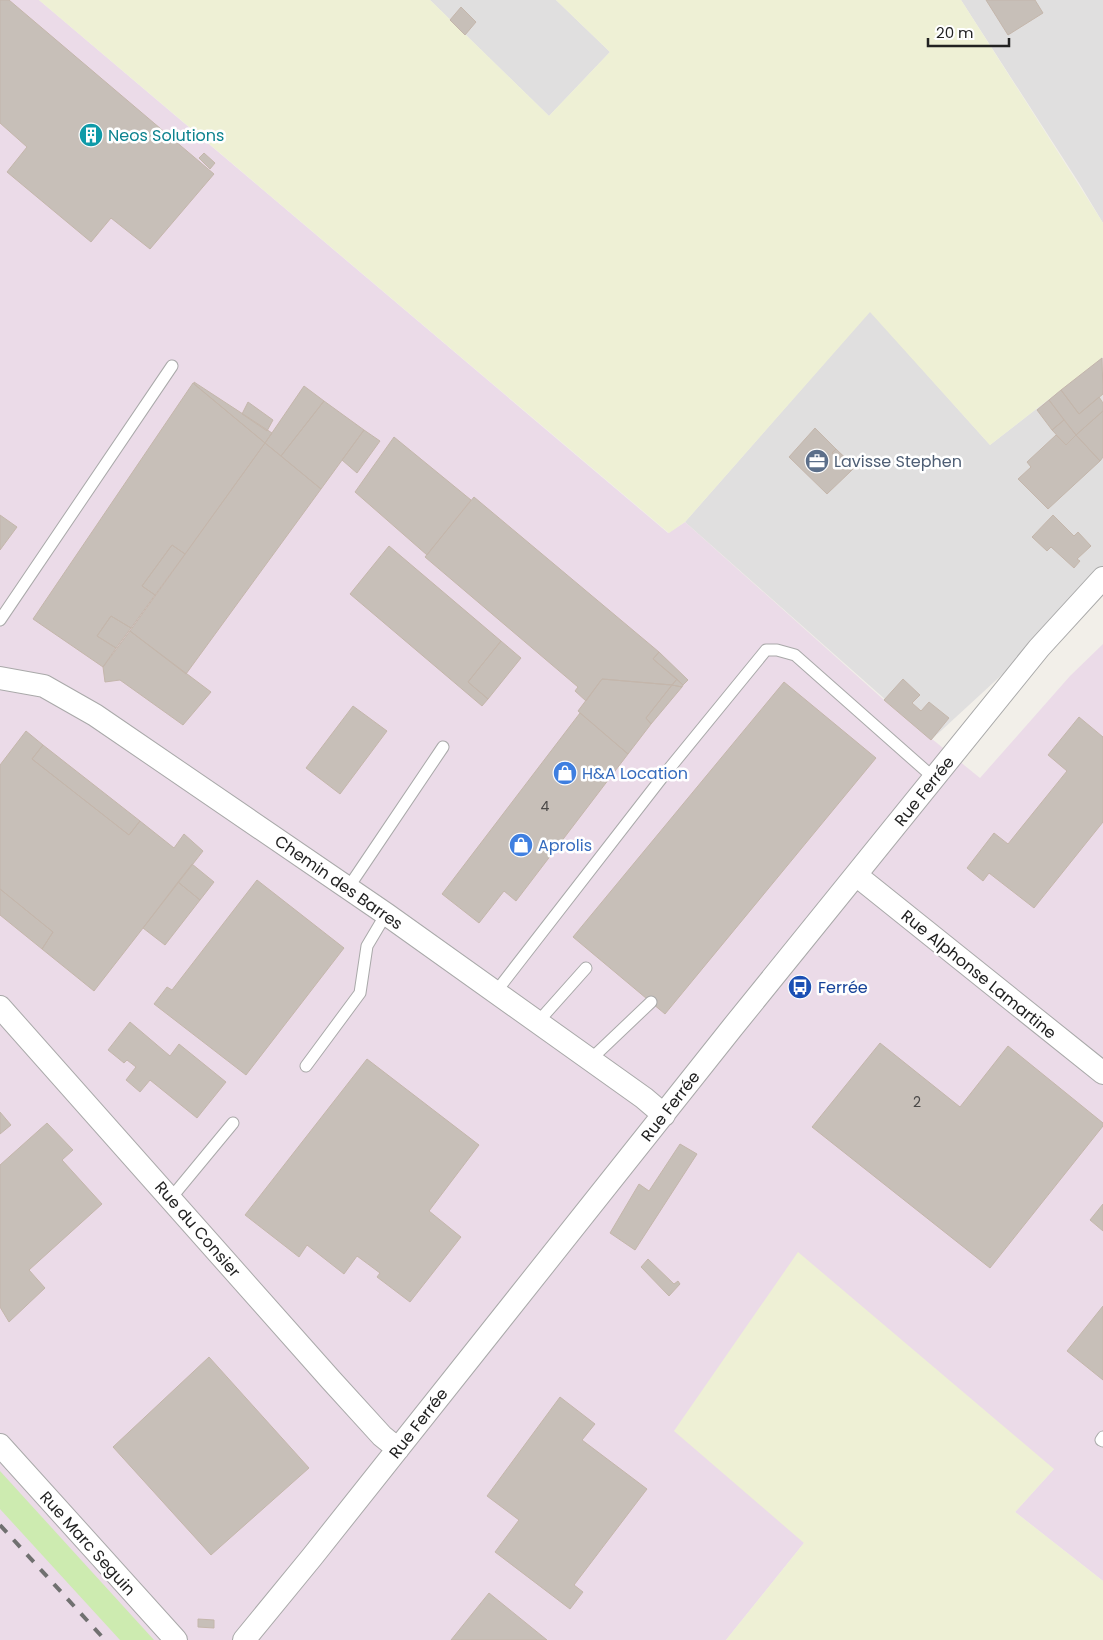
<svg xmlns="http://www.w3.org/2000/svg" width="1103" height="1640" font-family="Poppins,sans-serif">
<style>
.residential{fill:#e0dfdf}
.industrial{fill:#ebdbe8}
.farmland{fill:#eef0d5}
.grass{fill:#cdebb0}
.building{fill:#c7bfb8;stroke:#c4b6ab}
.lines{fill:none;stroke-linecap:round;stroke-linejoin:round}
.service-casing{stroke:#a9a9a9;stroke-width:13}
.minor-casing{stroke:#a9a9a9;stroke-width:24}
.service{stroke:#fff;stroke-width:11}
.minor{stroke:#fff;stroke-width:22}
.rail{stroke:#707070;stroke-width:4;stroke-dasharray:10 10;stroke-linecap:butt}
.labels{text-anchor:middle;stroke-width:5;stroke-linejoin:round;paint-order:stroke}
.number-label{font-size:14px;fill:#4b4948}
.culture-label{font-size:16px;fill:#0d838f;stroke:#fff;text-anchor:start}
.service-label{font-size:16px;fill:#4e5e75;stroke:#fff;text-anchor:start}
.shop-label{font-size:16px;fill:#366cbe;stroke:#fff;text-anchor:start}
.street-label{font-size:16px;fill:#222;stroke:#fff}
.transit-label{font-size:16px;fill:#164399;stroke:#fff;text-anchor:start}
</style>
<rect width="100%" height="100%" fill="#f2efe9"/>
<path class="residential" d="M430,0h126l54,52 -61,64z
M961,0h142v223l-24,-40z
M870,311l120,134 113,-88v225l-172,158 -246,-218z"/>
<path class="industrial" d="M0,0h39l629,533 17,-11 199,178 96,78 90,-102 33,-32v937l-88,-69 39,-43 -250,74 -78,97h-726z"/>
<path class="farmland" d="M39,0h391l119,116 61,-64 -54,-52h405l142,223v134l-113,88 -120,-133 -185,210 -16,11z
M798,1252l256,217 -39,43 88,69v59h-377l78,-97 -130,-112z"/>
<path class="grass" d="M0,1471l154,169h-34l-120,-131z"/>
<path class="building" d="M0,0h9l205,174 -64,75 -39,-31 -20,24 -84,-70 20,-25 -27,-24z
M986,0h49l8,13 -35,22z
M461,7l15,15 -11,13 -15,-15z
M204,153l11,10 -5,6 -11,-11z
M1102,358l1,36 -24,20 -18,-24z
M194,382l78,51 -7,10 -71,-59z
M193,383l72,60 -80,111 -13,-9 -30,41 13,9 -24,33 -20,-12 -14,20 19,12 -13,19 -70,-48z
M304,386l20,15 -43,55 -16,-13z
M1061,390l18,24 20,-17 4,6v8l-27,24 -27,-35z
M1049,400l15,20 -12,10 -15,-20z
M324,401l40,29 -43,59 -40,-33z
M248,402l25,18 -6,11 -25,-17z
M1103,411v46l-3,4 -24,-26z
M1064,420l12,15 -10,10 -14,-15z
M815,428l21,21 -4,4 19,18 -24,23 -38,-37z
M364,430l16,11 -23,32 -15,-13z
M1056,435l10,10 10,-10 24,26 -52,48 -30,-30 13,-12 -4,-5z
M394,437l77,63 -44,55 -72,-63z
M265,443l56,46 -135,185 -56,-43z
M836,449l19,18 -4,4 -19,-18z
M474,497l185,155 -6,7 24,20 -5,6 -70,-6 -16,22 -11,-10 3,-4 -153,-130z
M0,515l17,12 -17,23z
M1053,515l21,21 4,-4 13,14 -14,13 3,2 -6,7 -23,-21 -4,4 -15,-14z
M172,545l13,9 -30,41 -13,-9z
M389,546l112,95 -33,41 20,17 -6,7 -132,-112z
M111,616l20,12 -15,20 -19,-12z
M130,631l81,61 -28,33 -63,-45 -15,2 -2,-15z
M501,641l20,17 -33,41 -20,-17z
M659,652l29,28 -5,5 -30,-26z
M602,679l70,6 -26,33 5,6 -23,30 -50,-43z
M677,679l6,6 -1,2 -10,-2z
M903,679l17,16 -8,8 9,8 8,-9 20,16 -18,22 -47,-40z
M784,682l92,76 -211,256 -92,-77z
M672,685l10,2 -31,37 -5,-6z
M353,706l34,25 -47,63 -34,-26z
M580,713l48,41 -112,147 -12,-10 -25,32 -37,-29z
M1079,717l24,20v85l-69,86 -45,-35 -6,8 -16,-13 27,-35 14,11 59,-73 -19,-16z
M26,731l17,14 -11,14 97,76 11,-14 34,27 10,-14 19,17 -109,140 -52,-42 11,-17 -53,-43v-124z
M43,745l97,76 -11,14 -97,-76z
M192,864l22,18 -14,18 -22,-18z
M257,880l87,68 -98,127 -92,-71 13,-17 5,3z
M178,882l22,18 -35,45 -22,-17z
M0,889l53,43 -11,17 -42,-34z
M130,1022l40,34 9,-12 47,38 -29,36 -47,-38 -10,12 -14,-12 10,-13 -9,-7 -3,3 -16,-13z
M880,1043l80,64 48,-61 95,77v3l-113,142 -178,-141z
M367,1059l112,86 -50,66 32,26 -51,65 -33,-25 3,-4 -23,-17 -13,18 -37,-29 -8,12 -54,-42z
M0,1112l11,13 -11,9z
M47,1123l26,27 -11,10 40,44 -73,66 16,18 -36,34 -9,-15v-142z
M680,1144l17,10 -62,96 -25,-17 29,-49 10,7z
M1103,1204v27l-13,-11z
M648,1259l26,25 4,-3 2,3 -11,12 -28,-29z
M1103,1306v74l-36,-29z
M209,1357l100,111 -98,87 -98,-108z
M560,1397l35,27 -13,16 65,49 -73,96 9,7 -13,17 -75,-57 24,-32 -32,-24z
M489,1593l58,47h-96z
M198,1619l16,1v8l-16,-1z"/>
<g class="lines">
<g class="service-casing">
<path id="service" d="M0,620l172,-254
M348,888l95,-141
M495,993l169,-218 102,-125h11l18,5 139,123
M537,1023l49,-55
M590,1060l61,-58
M306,1066l54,-73 7,-47 19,-32
M171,1198l62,-75
M1103,1437l-2,3 2,1"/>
</g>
<g class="minor-casing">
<path id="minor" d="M0,678l44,8 51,29 291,199 258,184 20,17
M856,875l247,198
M0,1007l331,373 51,56 16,13
M0,1445l176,195
M244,1640l68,-83 420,-529 307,-380 64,-70"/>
</g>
<use href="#service" class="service"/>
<use href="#minor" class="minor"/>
<path class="rail" d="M0,1525l105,115"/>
</g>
<defs>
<g id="building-disc" transform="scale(1.25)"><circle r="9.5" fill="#0f9aa8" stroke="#fff"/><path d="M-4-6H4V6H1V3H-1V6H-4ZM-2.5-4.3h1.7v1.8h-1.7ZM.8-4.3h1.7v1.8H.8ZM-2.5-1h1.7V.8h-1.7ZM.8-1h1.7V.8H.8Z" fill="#fff"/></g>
<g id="office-disc" transform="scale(1.25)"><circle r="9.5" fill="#5c6f8a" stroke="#fff"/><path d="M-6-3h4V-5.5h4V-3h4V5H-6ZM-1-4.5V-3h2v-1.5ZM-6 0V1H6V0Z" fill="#fff"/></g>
<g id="shop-disc" transform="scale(1.25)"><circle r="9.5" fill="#3f7fe0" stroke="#fff"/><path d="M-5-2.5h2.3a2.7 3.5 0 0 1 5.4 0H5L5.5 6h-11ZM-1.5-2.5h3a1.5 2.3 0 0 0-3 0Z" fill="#fff"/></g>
<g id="bus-disc" transform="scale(1.25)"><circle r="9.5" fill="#1a4fb4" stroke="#fff"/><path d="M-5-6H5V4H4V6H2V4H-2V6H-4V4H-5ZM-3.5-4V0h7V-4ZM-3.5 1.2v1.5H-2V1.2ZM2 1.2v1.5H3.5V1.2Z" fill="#fff"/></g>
</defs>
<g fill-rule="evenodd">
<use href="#building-disc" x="91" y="135"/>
<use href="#office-disc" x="817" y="461"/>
<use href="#shop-disc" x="565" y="773"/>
<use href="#shop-disc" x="521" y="845"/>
<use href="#bus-disc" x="800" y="987"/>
</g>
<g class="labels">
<g class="number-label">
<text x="545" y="811">4</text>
<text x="917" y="1107">2</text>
</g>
<g class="culture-label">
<text x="108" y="141">Neos Solutions</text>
</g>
<g class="service-label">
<text x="834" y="467">Lavisse Stephen</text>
</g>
<g class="shop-label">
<text x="582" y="779">H&amp;A Location</text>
<text x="538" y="851">Aprolis</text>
</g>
<g class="street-label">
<text transform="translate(924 791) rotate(-51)" y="6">Rue Ferrée</text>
<text transform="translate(339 882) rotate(35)" y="6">Chemin des Barres</text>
<text transform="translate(979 974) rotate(39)" y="6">Rue Alphonse Lamartine</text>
<text transform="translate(670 1106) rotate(-52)" y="6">Rue Ferrée</text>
<text transform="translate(198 1229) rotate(49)" y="6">Rue du Consier</text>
<text transform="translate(418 1423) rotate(-52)" y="6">Rue Ferrée</text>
<text transform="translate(88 1543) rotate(48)" y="6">Rue Marc Seguin</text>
</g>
<g class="transit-label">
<text x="818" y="993">Ferrée</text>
</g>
</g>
<path d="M928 38v8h81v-8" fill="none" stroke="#222222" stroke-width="2.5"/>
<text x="936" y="38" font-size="15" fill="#222222" stroke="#ffffff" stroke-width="4" paint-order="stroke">20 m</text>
</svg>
